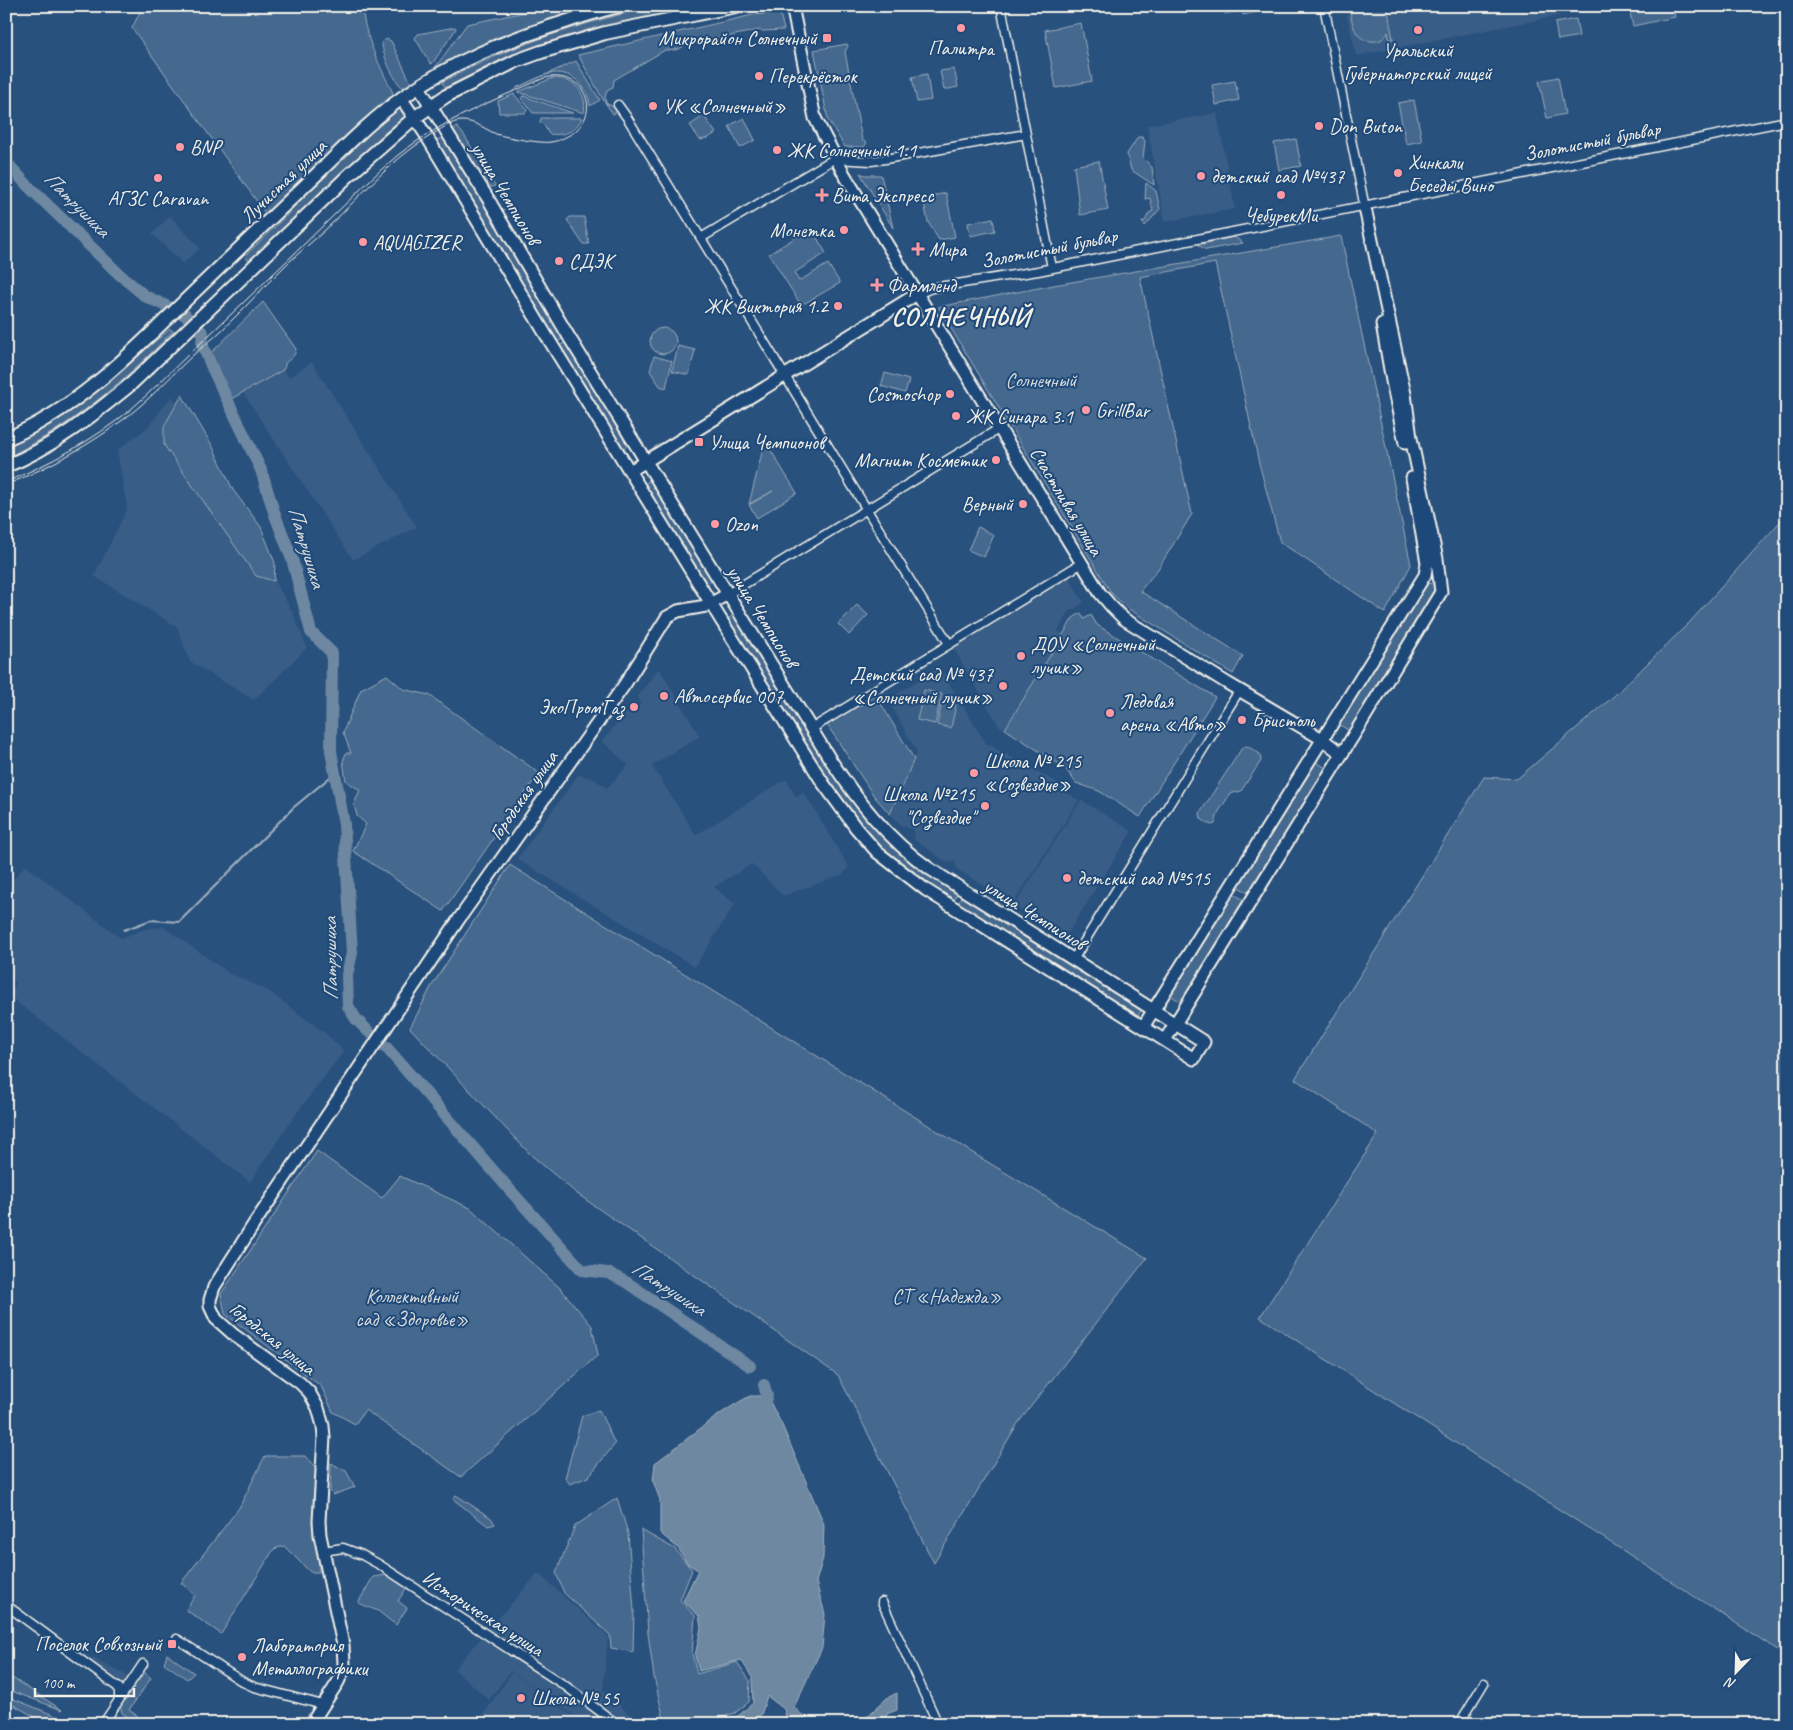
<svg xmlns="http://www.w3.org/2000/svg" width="1793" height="1730" font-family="Caveat,sans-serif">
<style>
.built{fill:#375d86}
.green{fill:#45688e;stroke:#9cacbb}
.water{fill:#6e88a2;stroke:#a4b2be}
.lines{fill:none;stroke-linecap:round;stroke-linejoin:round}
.stream{stroke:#a4b2be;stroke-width:2}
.river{stroke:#6e88a2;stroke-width:12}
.street-casing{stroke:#f4f1e8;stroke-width:11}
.secondary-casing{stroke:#f4f1e8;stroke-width:15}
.primary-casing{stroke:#f4f1e8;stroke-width:16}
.street{stroke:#1f4a7a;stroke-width:8}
.secondary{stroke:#1f4a7a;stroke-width:11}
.primary{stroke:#1f4a7a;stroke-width:12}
.tram{stroke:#f4f1e8;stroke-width:1}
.poi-dot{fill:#ff9aa2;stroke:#1f4a7a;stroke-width:2}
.labels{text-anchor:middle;stroke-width:4;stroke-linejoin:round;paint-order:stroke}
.poi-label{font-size:20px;fill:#f4f1e8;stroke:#1f4a7a;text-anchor:start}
.street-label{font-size:20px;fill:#f4f1e8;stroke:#1f4a7a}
.park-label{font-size:20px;fill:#dadcda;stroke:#1f4a7a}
.water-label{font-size:21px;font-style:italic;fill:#d9dcda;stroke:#1f4a7a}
.district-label{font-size:25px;font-weight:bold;letter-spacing:1px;fill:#f4f1e8;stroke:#1f4a7a}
</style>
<rect width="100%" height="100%" fill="#28517e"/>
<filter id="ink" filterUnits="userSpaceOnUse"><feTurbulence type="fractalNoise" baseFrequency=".02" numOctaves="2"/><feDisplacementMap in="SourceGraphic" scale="10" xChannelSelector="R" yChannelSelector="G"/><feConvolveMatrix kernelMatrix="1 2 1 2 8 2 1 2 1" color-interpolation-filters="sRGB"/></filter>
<g filter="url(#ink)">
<path class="built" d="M1345,6h258v1l-247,49z
M1217,113l18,96 -70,13 -18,-97z
M170,216l30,32 -17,16 -31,-30z
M312,362l105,165 -64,33 -110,-167 40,-23 6,7z
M172,396l121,217 14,35 -53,52 -64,-38 -13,-35 -83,-51 33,-67 -10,-59 30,-22z
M1067,574l17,29 -15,9 -11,19 5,3 -58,95 -6,-3 -47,-80z
M939,667l47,76 81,45v5l12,7 -66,104 -56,-35 -2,-9 -7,3 -33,-23 -2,-10 -12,-5 -11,-11 27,-62 -29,-52z
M659,668l41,68 -48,30 44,69 90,-56 10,18 8,-5 45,75 -5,7 -61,22 -31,-32 -38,23 21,17 -40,63 -178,-108 61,-84 15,3 14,10 21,-23 -26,-24 20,-24 8,-7 3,1 8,-7 -3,-8z
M1081,800l51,31 -67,107 -51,-32z
M25,865l96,73 27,-10 16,-1 65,46 38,17 57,42 20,19 -51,67 -43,64 -241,-186 7,-13 -10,-9v-85z
M538,1573l70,63 -5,54 37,34h-55l-74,-53 -22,29 -35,-31z
M93,1657l35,19 -6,10 -32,-23z
M512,1672l71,52h-106z"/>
<path class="green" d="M143,6h219c2,30 18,60 31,87l-2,6 -125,115 -134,-186z
M555,6h50c-60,14 -117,32 -170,65l-1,-2 33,-45z
M657,6h45c-59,13 -119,24 -176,46 -28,11 -53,25 -79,38l-5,-8c68,-36 140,-60 215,-76z
M1224,6h42l1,4 -24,5 -1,-4 -17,3z
M1349,6h38l6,33 -4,1 -1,-8c-4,7 -9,10 -17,9 -18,-1 -19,-21 -22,-35z
M1642,6h31l2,11 -42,9 -4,-17z
M780,13l4,17 -21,1 -3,-1 -75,15c-5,5 -13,6 -20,5l-51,30 -1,7 -6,3 -2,8 1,5 9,5 2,4 -4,2 -9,-13 -26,-46 175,-40z
M1576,19l3,17 -21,4 -3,-17z
M1081,23l11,58 -36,7 -11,-58z
M455,27l1,2 -24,35 -2,-1 -15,-25 3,-4z
M386,39l5,2 20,42 1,2 -6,5c-10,-4 -24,-35 -24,-47z
M847,44l1,2 -3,6 17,88 5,3 -3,4h-19l-17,-27 -14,-70z
M576,61l24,39 -10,6c-2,-21 -20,-37 -41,-32 -12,3 -23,10 -33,14z
M954,69l4,18 -14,3 -4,-19z
M927,74l4,26 -14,2 -5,-25z
M1558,77l7,37 -18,4 -8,-37z
M553,78c20,0 35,14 31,35l-66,-21z
M1235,81l4,19 -23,5 -4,-20z
M514,94l13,16 -2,3h-26l-1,-12z
M523,96l50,17h-40l-12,-15z
M1414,100l8,41 -16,3 -8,-41z
M397,108l3,1 5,6 -3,4 -15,12 -57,52 -78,76 -3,1 -3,-2 1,-4 40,-39 25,-29 45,-43z
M704,116l12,17 -8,5 -8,2 -10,-15z
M541,118h41c-7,14 -18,18 -33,16l-4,-7 -5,-5z
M744,118l11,22 -15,8 -11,-22z
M457,127l7,8 31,51 -3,1 -7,-2 -34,-55z
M443,137l121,201 -9,5 -120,-202z
M1138,137h4l3,4 -2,17 9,9 2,18 -23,-15 -4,-16z
M1296,139l5,27 -22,4 -5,-27z
M1099,161l9,49 -28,5 -6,-49z
M860,173l5,2h16l12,53z
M1146,183l10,8 4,18 -15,17 -3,-4 3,-1 4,-8 4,-2 -3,-13 -5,1z
M946,193l9,44 -16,3 -11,-18 -5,-24z
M570,217h14l5,27h-6l-16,-24z
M993,218l2,13 -25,5 -2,-13z
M811,228l15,25 -32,20 5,8 29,-17 12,19 -35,20 -6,-1 -30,-48z
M1341,236l70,329 -26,48 -105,-71 -21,-79 -44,-200 -75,14 52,237 -34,55 -18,22 103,65 -10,18 -104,-65 -17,-15 -174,-287 116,-22z
M1234,237l9,6 -37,7 -8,-5z
M263,302l33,47c-1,8 -6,10 -11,14v3l-2,4 -52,29 -21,-45z
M650 341a13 13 0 1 1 26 0a13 13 0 1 1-26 0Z
M170,329l3,2c-49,51 -103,96 -167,127v-14l99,-62z
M566,342l64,102 -9,6 -64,-103z
M678,346l17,4 -6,25 -17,-4z
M654,356l18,5 -6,27 -6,-2 -10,-15z
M885,373l24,7 -4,13 -24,-7z
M182,395l31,52 20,43 28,37 14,36 -1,18 -18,-5 -92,-131v-19z
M765,441l32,52 -40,25 -8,-13 24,-14 -24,13z
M652,479l61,101 -8,6 -62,-101z
M1787,514v1142l-527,-339 118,-183 -83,-55 189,-302 33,2 97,-83 76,-74z
M978,527l16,8 -10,22 -16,-7z
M1426,583l8,1 3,5 -86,143 -14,-9z
M857,605l11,10 -19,20 -11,-11z
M1081,613l3,6 7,-4 6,10 118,72 -75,120 -41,-26 -23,-8 -11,-15 -60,-39 68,-111z
M734,615l110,175 24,30 19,20 33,28 38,24 -5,8 -39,-25 -30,-23 -22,-22 -26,-35 -111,-175z
M387,675l16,14 26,6 110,78 -96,138 -90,-60 13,-27 -9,-8 -3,-12 6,-14 -14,-9 -3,-20 3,-8h5l-8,-21 18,-43z
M924,690l18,4 -7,30 -18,-4z
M874,692l40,67 -24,55 -16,-18 -48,-73z
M942,702l14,3 -5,23 -14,-3z
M1247,746l13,8 1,7 -20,30 -11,3 -12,19 -3,11 -4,1 -10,-6 -1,-6 42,-65z
M1314,761l14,8 -78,125 -13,-8z
M510,865l466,290 171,103 -129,165 -84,140 -96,-188 -262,-182 -45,-38 -121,-127 21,-41z
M1232,893l14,8 -64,102 -13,-9z
M962,895l181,113 -6,9 -179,-114z
M317,1151l65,47 18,-22 70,32 90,80 32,38 6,29 -137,122 -96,-67 -10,14 -22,-12 -12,-26 -96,-72 -4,-20z
M599,1410l16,34 -27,33 -18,7 -5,-6 17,-62z
M265,1456h40l11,12 3,104h-9l-26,-26 -10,3 -53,85 -35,-24 9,-15 -14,-12 58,-75z
M331,1463l15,8 9,16 -22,8 -3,-3z
M456,1495l35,23 4,6 -7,2 -35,-27z
M617,1498l11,35 6,78 -1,41 -22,-4 -1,-13 -46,-42 -8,-20 19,-47z
M641,1530l34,19 17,21 -12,30 15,16 -3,37 5,21 40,-12 13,19 -1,21 -14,11 -16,5 -8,6h-46l-11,-47 -6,-44z
M387,1575l20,12 -9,14 9,7 -11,17 -18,-14 -20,-8 15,-26z
M167,1654l27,19 -7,6 -23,-16z
M144,1672l7,6 -22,32 20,14h-10l-17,-11 -2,-9z
M6,1674l56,36 -56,-21z
M6,1696l70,28h-28l-42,-23z"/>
<path class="water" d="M750,1396h17l15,29 42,99 -1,34 -7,24 9,32 -3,34 -28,59 17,17h-21l-3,-3 -3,-12 -17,-13 -6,19 -19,9h-26l10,-6 12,-2 15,-13 -1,-26 -11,-17 -42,11 -4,-15 6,-28 -2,-12 -16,-15 15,-31 -10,-6 -10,-16 -18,-15v-33l-7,-19 2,-18c32,-23 60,-49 95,-67z
M897,1693v17l-10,4 -3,7 3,3h-28l28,-26z"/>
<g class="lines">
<path class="stream" d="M124,930l27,-10 28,2 115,-115 41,-34"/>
<path class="river" d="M6,162l22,24 91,88 26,22 40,19 18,18 -1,11 11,26 48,100 14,45 17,44 19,73 21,21 -1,98 13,73 8,129 -5,22 1,31 8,13 13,13
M386,1047l123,142 73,81 26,3 18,9 124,84
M760,1412l7,-16 -3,-11"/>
<g class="street-casing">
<path id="street" d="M1001,6l51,262
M1324,6l41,202
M618,105l10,14 321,525
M701,238l131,-78 4,-1 35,2 14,-2 141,-25
M917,294l15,-6 106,-17 749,-150
M728,594l272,-166
M811,729l271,-166
M1073,960l166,-269
M323,1551l20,-3 19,7 18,10 187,122 50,37
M882,1602l56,122
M6,1605l113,83v11
M177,1639l66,43 11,5 69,18
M103,1724l40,-60
M1459,1724l25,-41"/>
</g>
<g class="secondary-casing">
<path id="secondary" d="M792,6l23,112 29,56 256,419 11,13 13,13 103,64 95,56 20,15
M401,98l23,34 122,203 175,285 102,163 33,45 21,24 49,38 268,169 10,-17 -274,-173c-43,-30 -74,-70 -102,-113l-259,-419 -82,-140 -68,-110
M1382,324l10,57 13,62
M630,471l287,-177
M1143,1027l282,-452 2,-12 -15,-85
M1165,1040l198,-320 78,-128 -4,-33 -26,-121 -6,-44 -40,-186
M311,1724l27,-42 5,-11 1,-7 -1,-19 -23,-110 -1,-14 5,-84 -1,-11 -5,-18 -9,-16 -9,-9 -66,-48 -18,-16 -6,-13v-6l4,-13 40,-63 205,-305 166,-235 42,-67 11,-6 28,-5 22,-12"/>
</g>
<g class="primary-casing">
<path id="primary" d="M6,439c74,-31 130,-91 186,-145 42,-40 83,-80 125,-120 27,-26 54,-54 85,-76 49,-36 105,-58 163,-76 18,-6 36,-12 55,-16
M6,466c46,-18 87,-51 125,-82l218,-209 65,-57 32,-22 70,-35 25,-9 64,-19 131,-27"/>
</g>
<use href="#street" class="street"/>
<use href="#secondary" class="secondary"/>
<use href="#primary" class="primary"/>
<path class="tram" d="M6,482c43,-18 88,-42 124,-72 21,-18 40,-38 60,-57 48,-45 95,-90 142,-136 22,-21 43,-43 66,-62 45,-35 94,-54 146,-77 39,-9 59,32 29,55 -7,4 -14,8 -22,9 -9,2 -46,-5 -55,-8 -11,-5 -21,-13 -34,-13 -11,0 -22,9 -32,15 -41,25 -72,63 -107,96 -11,10 -22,19 -33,29 -23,22 -44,46 -68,69 -9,9 -20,17 -30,26 -21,20 -41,42 -64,60 -37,29 -79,51 -122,69"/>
</g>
</g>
<g class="poi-dot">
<circle cx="961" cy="28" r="5"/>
<circle cx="1418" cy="30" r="5"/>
<rect x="822" y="33" width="10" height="10" rx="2.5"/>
<circle cx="759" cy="76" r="5"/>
<circle cx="653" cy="106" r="5"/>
<circle cx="1319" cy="126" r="5"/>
<circle cx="180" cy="147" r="5"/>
<circle cx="777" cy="150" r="5"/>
<circle cx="1398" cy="173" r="5"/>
<circle cx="1201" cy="176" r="5"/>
<circle cx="158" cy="178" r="5"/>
<path d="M819.5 187.5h5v5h5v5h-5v5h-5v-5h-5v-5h5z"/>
<circle cx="1281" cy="195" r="5"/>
<circle cx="844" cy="230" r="5"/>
<circle cx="363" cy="242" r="5"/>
<path d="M915.5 241.5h5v5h5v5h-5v5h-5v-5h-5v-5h5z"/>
<circle cx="559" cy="261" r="5"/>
<path d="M874.5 277.5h5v5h5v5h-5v5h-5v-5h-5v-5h5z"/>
<circle cx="838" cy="306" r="5"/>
<circle cx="950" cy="394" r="5"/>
<circle cx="1086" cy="410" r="5"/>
<circle cx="956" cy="416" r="5"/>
<rect x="694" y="437" width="10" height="10" rx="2.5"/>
<circle cx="996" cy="460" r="5"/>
<circle cx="1023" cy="504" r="5"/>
<circle cx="715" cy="524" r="5"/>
<circle cx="1021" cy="656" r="5"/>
<circle cx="1003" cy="686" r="5"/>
<circle cx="664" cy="696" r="5"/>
<circle cx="634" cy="707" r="5"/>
<circle cx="1110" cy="713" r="5"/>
<circle cx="1242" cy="720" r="5"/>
<circle cx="974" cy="773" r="5"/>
<circle cx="985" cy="806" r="5"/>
<circle cx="1067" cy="878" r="5"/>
<rect x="167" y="1639" width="10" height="10" rx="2.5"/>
<circle cx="242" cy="1657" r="5"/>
<circle cx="521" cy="1698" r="5"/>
</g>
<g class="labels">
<g class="poi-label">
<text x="817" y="45" text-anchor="end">Микрорайон Солнечный</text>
<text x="961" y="55" text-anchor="middle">Палитра</text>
<text x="1418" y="57" text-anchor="middle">Уральский<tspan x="1418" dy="23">Губернаторский лицей</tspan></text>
<text x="769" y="83">Перекрёсток</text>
<text x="663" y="113">УК «Солнечный»</text>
<text x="1329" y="133">Don Buton</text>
<text x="190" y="154">BNP</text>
<text x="787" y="157">ЖК Солнечный 1.1</text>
<text x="1408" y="169">Хинкали<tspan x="1408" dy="23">Беседы Вино</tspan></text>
<text x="1211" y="183">детский сад №437</text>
<text x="832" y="202">Вита Экспресс</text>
<text x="158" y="205" text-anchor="middle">АГЗС Caravan</text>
<text x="1281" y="222" text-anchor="middle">ЧебурекМи</text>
<text x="834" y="237" text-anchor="end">Монетка</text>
<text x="373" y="249">AQUAGIZER</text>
<text x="929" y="256">Мира</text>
<text x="569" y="268">СДЭК</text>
<text x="887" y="292">Фармленд</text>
<text x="828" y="313" text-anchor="end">ЖК Виктория 1.2</text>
<text x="940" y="401" text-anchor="end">Cosmoshop</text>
<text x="1096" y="417">GrillBar</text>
<text x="966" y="423">ЖК Синара 3.1</text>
<text x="709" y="449">Улица Чемпионов</text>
<text x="986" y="467" text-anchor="end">Магнит Косметик</text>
<text x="1013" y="511" text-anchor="end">Верный</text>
<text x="725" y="531">Ozon</text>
<text x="1031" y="651">ДОУ «Солнечный<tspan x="1031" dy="23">лучик»</tspan></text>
<text x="993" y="681" text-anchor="end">Детский сад № 437<tspan x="993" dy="23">«Солнечный лучик»</tspan></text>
<text x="674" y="703">Автосервис 007</text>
<text x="1120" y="708">Ледовая<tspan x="1120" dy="23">арена «Авто»</tspan></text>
<text x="624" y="714" text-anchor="end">ЭкоПромГаз</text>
<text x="1252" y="727">Бристоль</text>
<text x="984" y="768">Школа № 215<tspan x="984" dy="23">«Созвездие»</tspan></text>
<text x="975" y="801" text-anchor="end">Школа №215<tspan x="975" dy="23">"Созвездие"</tspan></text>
<text x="1077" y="885">детский сад №515</text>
<text x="162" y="1651" text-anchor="end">Поселок Совхозный</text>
<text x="252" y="1652">Лаборатория<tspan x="252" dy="23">Металлографики</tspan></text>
<text x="531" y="1705">Школа № 55</text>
</g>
<g class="street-label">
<text transform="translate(1592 141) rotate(-11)" y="7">Золотистый бульвар</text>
<text transform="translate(283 181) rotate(-44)" y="7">Лучистая улица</text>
<text transform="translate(506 193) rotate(59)" y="7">улица Чемпионов</text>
<text transform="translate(1049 248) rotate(-11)" y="7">Золотистый бульвар</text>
<text transform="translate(1067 501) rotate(59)" y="7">Счастливая улица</text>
<text transform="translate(763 616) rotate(58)" y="7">улица Чемпионов</text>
<text transform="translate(523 795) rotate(-55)" y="7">Городская улица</text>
<text transform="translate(1035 914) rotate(32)" y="7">улица Чемпионов</text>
<text transform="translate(273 1338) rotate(39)" y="7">Городская улица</text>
<text transform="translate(483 1613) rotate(33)" y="7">Историческая улица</text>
</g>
<g class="park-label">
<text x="1041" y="387">Солнечный</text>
<text x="412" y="1303">Коллективный<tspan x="412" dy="23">сад «Здоровье»</tspan></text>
<text x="947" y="1303">СТ «Надежда»</text>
</g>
<g class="water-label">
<text transform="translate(77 204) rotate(45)" y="7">Патрушиха</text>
<text transform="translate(307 547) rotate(73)" y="7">Патрушиха</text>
<text transform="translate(330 959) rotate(-91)" y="7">Патрушиха</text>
<text transform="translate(669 1288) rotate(33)" y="7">Патрушиха</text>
</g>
<g class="district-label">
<text x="961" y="325">СОЛНЕЧНЫЙ</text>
</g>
</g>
<rect width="1793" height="1730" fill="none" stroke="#1f4a7a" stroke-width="25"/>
<rect x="12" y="12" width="1768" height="1705" fill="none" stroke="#f4f1e8" stroke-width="2" filter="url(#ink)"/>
<g transform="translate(1736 1672) rotate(203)" stroke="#1f4a7a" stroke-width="4" paint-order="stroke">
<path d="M0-4L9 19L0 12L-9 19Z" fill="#f4f1e8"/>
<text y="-8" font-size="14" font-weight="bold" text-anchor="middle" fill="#f4f1e8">N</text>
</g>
<path d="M35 1688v8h99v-8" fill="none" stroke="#f4f1e8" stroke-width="2.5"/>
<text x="42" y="1688" font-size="15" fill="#f4f1e8" stroke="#1f4a7a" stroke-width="4" paint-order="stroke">100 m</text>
</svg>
